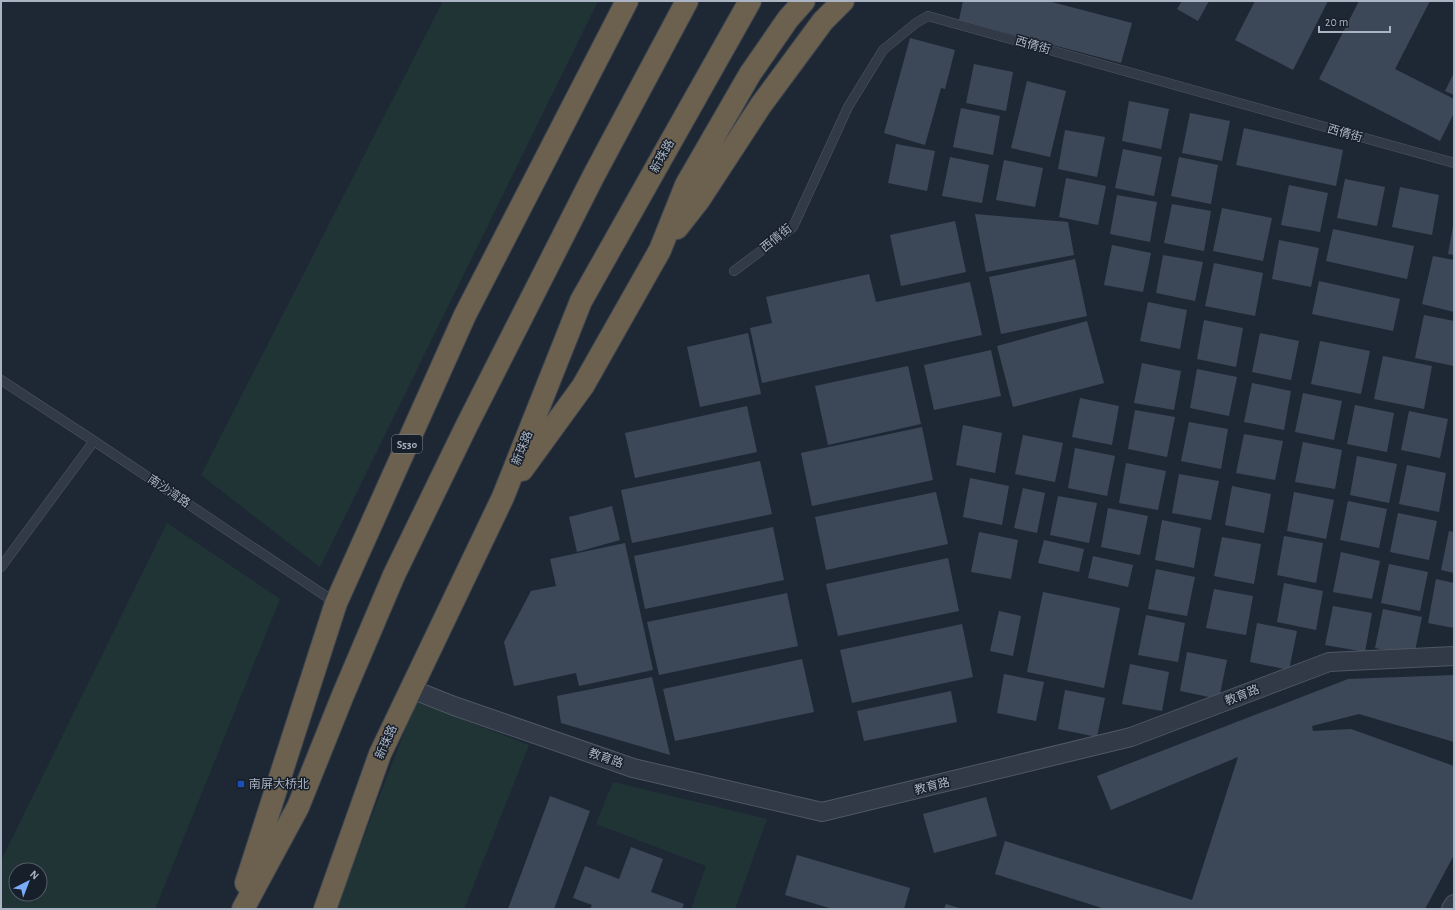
<svg xmlns="http://www.w3.org/2000/svg" width="1455" height="910" font-family="'Alegreya Sans','Noto Sans SC',sans-serif">
<style>
.green{fill:#203436;fill-rule:evenodd}
.building{fill:#3c4858}
.lines{fill:none;stroke-linecap:round;stroke-linejoin:round}
.lane-casing{stroke:#4f5764;stroke-width:10}
.street-casing{stroke:#4f5764;stroke-width:20}
.highway-casing{stroke:#3c4450;stroke-width:24}
.lane{stroke:#313a46;stroke-width:9}
.street{stroke:#313a46;stroke-width:18}
.highway{stroke:#6c604e;stroke-width:22}
.transit-dot{fill:#1a4fb4;stroke:#171f2a;stroke-width:1.5}
.labels{text-anchor:middle;stroke-width:3;stroke-linejoin:round;paint-order:stroke}
.shield{fill:#171f2a;stroke:#7f8795;stroke-width:1}
.shield-label{font-size:11px;font-weight:bold;fill:#abb4c3}
.street-label{font-size:12px;fill:#abb4c3;stroke:#171f2a}
.poi-label{font-size:12px;fill:#abb4c3;stroke:#171f2a;text-anchor:start}
</style>
<rect width="100%" height="100%" fill="#1e2835"/>
<path class="green" d="M443,1h155l-278,566 -119,-92z
M167,523l113,76 -125,310h-154v-48zM16,870h24v24h-24z
M416,702l113,43 -65,164h-128z
M613,782l154,37 -32,90h-44l15,-43 -110,-42z"/>
<path class="building" d="M963,1h85l84,22 -11,40 -162,-43z
M1182,1h27l-11,20 -21,-12z
M1255,1h73l-35,69 -58,-30z
M1359,1h71l-35,68 59,30v14l-14,28 -121,-62z
M910,38l45,12 -10,39 -4,-1 -16,57 -41,-12z
M974,64l39,8 -7,39 -40,-8z
M1454,73v22l-9,-4z
M1027,81l39,10 -16,66 -39,-9z
M1129,101l40,8 -8,40 -39,-8z
M961,108l39,8 -7,39 -40,-8z
M1190,113l40,8 -8,40 -40,-8z
M1244,128l99,22 -7,36 -100,-21z
M1065,130l40,7 -8,40 -39,-8z
M896,144l39,7 -8,40 -39,-8z
M1123,149l39,8 -8,39 -39,-8z
M950,157l39,8 -7,38 -40,-7z
M1179,157l39,8 -7,39 -40,-8z
M1004,160l39,8 -8,39 -39,-7z
M1066,178l40,8 -8,39 -39,-8z
M1345,179l40,8 -8,39 -40,-8z
M1289,185l39,8 -8,39 -39,-7z
M1400,187l39,8 -7,40 -40,-8z
M1117,195l40,7 -7,40 -40,-8z
M1172,204l39,7 -7,40 -40,-8z
M1222,208l50,10 -9,43 -50,-10z
M975,214l93,8 6,33 -88,17z
M955,221l11,51 -65,14 -11,-51z
M1453,226h1v29l-6,-1z
M1333,229l81,17 -7,33 -81,-18z
M1279,240l40,8 -8,39 -39,-8z
M1112,245l39,8 -8,39 -39,-7z
M1163,255l40,7 -8,39 -39,-8z
M1433,256l21,4v52l-32,-8z
M1075,259l12,57 -86,18 -12,-57z
M1214,263l49,10 -8,43 -50,-10z
M869,274l7,28 94,-20 12,53 -220,48 -12,-55 22,-5 -6,-26z
M1319,281l81,18 -7,32 -81,-17z
M1148,302l39,8 -7,39 -40,-8z
M1424,315l30,6v45l-39,-8z
M1204,320l39,8 -7,39 -39,-8z
M1087,321l17,62 -91,24 -16,-61z
M748,333l13,61 -61,13 -13,-60z
M1260,333l39,8 -8,39 -39,-8z
M1320,341l50,10 -9,43 -50,-10z
M991,350l10,46 -67,14 -10,-45z
M1383,356l49,10 -8,43 -50,-10z
M1142,363l39,8 -7,39 -40,-7z
M908,366l13,58 -93,21 -13,-59z
M1197,369l40,8 -8,39 -39,-8z
M1252,383l39,8 -7,39 -40,-8z
M1303,393l39,8 -8,39 -39,-8z
M1080,398l39,8 -7,39 -40,-8z
M1355,405l39,8 -7,39 -40,-8z
M747,406l10,46 -122,26 -10,-45z
M1135,410l40,7 -8,40 -39,-8z
M1409,411l39,8 -8,39 -39,-8z
M1189,422l39,7 -7,40 -40,-8z
M963,425l39,8 -7,40 -39,-8z
M922,427l11,53 -121,26 -11,-53z
M1244,434l39,7 -8,39 -39,-7z
M1023,435l40,8 -8,39 -40,-8z
M1303,442l39,8 -7,39 -40,-7z
M1075,448l40,8 -8,40 -39,-8z
M1357,456l40,8 -8,39 -39,-8z
M760,461l12,53 -140,29 -11,-53z
M1126,463l40,8 -8,39 -39,-7z
M1407,465l39,8 -7,39 -40,-8z
M1179,474l40,7 -8,39 -39,-7z
M970,478l39,8 -7,39 -39,-8z
M1232,486l39,8 -7,39 -39,-8z
M1023,488l22,5 -8,40 -23,-5z
M936,492l12,52 -122,26 -11,-53z
M1294,492l40,8 -8,39 -39,-8z
M1058,496l39,7 -8,40 -39,-8z
M1348,501l39,8 -8,39 -39,-8z
M612,506l8,34 -43,12 -8,-35z
M1108,508l40,8 -8,39 -39,-8z
M1398,513l39,8 -8,39 -39,-8z
M1162,520l39,8 -7,40 -39,-8z
M773,527l11,53 -139,29 -11,-53z
M1449,531l5,1v41l-13,-3z
M979,532l39,8 -7,39 -40,-7z
M1284,536l39,7 -7,40 -39,-8z
M1222,537l39,7 -7,40 -40,-8z
M1044,540l40,9 -5,23 -41,-9z
M625,543l28,127 -74,16 -3,-13 -62,13 -10,-44 27,-51 25,-5 -6,-27z
M1341,552l39,9 -8,38 -39,-7z
M1093,556l40,9 -5,22 -40,-9z
M948,558l11,53 -121,25 -12,-52z
M1389,564l39,8 -8,39 -39,-8z
M1156,569l39,8 -8,39 -39,-7z
M1436,579l18,4v45l-26,-5z
M1284,583l39,8 -7,39 -39,-8z
M1214,589l39,7 -7,39 -40,-7z
M1043,592l77,16 -16,80 -77,-16z
M787,593l11,53 -139,29 -12,-53z
M1333,606l39,7 -7,39 -40,-7z
M1383,609l39,8 -8,39 -39,-8z
M999,611l22,5 -8,40 -23,-5z
M1146,615l39,8 -7,39 -40,-7z
M1257,623l40,8 -8,39 -39,-8z
M962,624l11,53 -121,26 -12,-53z
M1187,652l40,8 -8,39 -39,-8z
M802,659l12,53 -139,29 -12,-52z
M1130,664l39,8 -7,39 -40,-7z
M1004,674l40,8 -8,39 -39,-8z
M1454,675v67l-95,-28 -47,12 1,5 38,-2 103,37v89l-29,54h-320l-110,-35 10,-33 187,59 46,-143 -127,53 -14,-34 251,-97z
M652,677l18,78 -109,-32 -4,-27z
M1065,690l40,8 -8,39 -39,-8z
M951,691l6,31 -93,19 -7,-30z
M550,796l40,15 -36,98h-46z
M986,797l11,39 -63,17 -11,-39z
M631,847l32,12 -12,33 33,12 -2,5h-92l2,-4 -19,-7 12,-32 34,13z
M797,855l113,33 -6,21h-71l-48,-14z
M946,904l16,5h-18z"/>
<g class="lines">
<g class="lane-casing">
<path id="lane" d="M734,271l59,-44 55,-120 35,-57 33,-27 12,-7 526,147
M1,380l93,61 242,162
M1,567l93,-126"/>
</g>
<g class="street-casing">
<path id="street" d="M411,689l43,17 179,62 189,44 309,-75 198,-75 125,-6
M1451,909l3,-5"/>
</g>
<g class="highway-casing">
<path id="highway" d="M677,228l22,-28 62,-95 62,-84 20,-20
M522,470l61,-84 77,-136 26,-65 64,-111 38,-55 16,-18
M246,883l90,-280 129,-288 162,-314
M243,909l55,-102 45,-112 51,-120 73,-150 126,-248 94,-176
M325,909l55,-155 123,-257 78,-196 169,-300"/>
</g>
<use href="#lane" class="lane"/>
<use href="#street" class="street"/>
<use href="#highway" class="highway"/>
</g>
<rect class="transit-dot" x="237" y="780" width="8" height="8" rx="2"/>
<g class="labels">
<rect class="shield" x="392" y="435" width="30" height="18" rx="3"/>
<g class="shield-label">
<text x="407" y="448">S530</text>
</g>
<g class="street-label">
<text transform="translate(1033 45) rotate(16)" y="4">西倩街</text>
<text transform="translate(1345 133) rotate(16)" y="4">西倩街</text>
<text transform="translate(662 156) rotate(-61)" y="4">新珠路</text>
<text transform="translate(776 238) rotate(-39)" y="4">西倩街</text>
<text transform="translate(522 448) rotate(-68)" y="4">新珠路</text>
<text transform="translate(169 491) rotate(34)" y="4">南沙湾路</text>
<text transform="translate(1242 695) rotate(-21)" y="4">教育路</text>
<text transform="translate(386 742) rotate(-66)" y="4">新珠路</text>
<text transform="translate(606 758) rotate(19)" y="4">教育路</text>
<text transform="translate(932 786) rotate(-14)" y="4">教育路</text>
</g>
<g class="poi-label">
<text x="249" y="788">南屏大桥北</text>
</g>
</g>
<rect width="1455" height="910" fill="none" stroke="#abb4c3" stroke-width="4"/>
<g transform="translate(28 882) rotate(42)"><circle r="19" fill="#171f2a" stroke="#525b67"/>
<path d="M0-3L7 15L0 10L-7 15Z" fill="#79abfa"/>
<text y="-6" font-size="11" font-weight="bold" text-anchor="middle" fill="#abb4c3">N</text>
</g>
<path d="M1319 26v6h71v-6" fill="none" stroke="#abb4c3" stroke-width="2"/>
<text x="1325" y="26" font-size="12" fill="#abb4c3" stroke="#171f2a" stroke-width="3" paint-order="stroke">20 m</text>
</svg>
